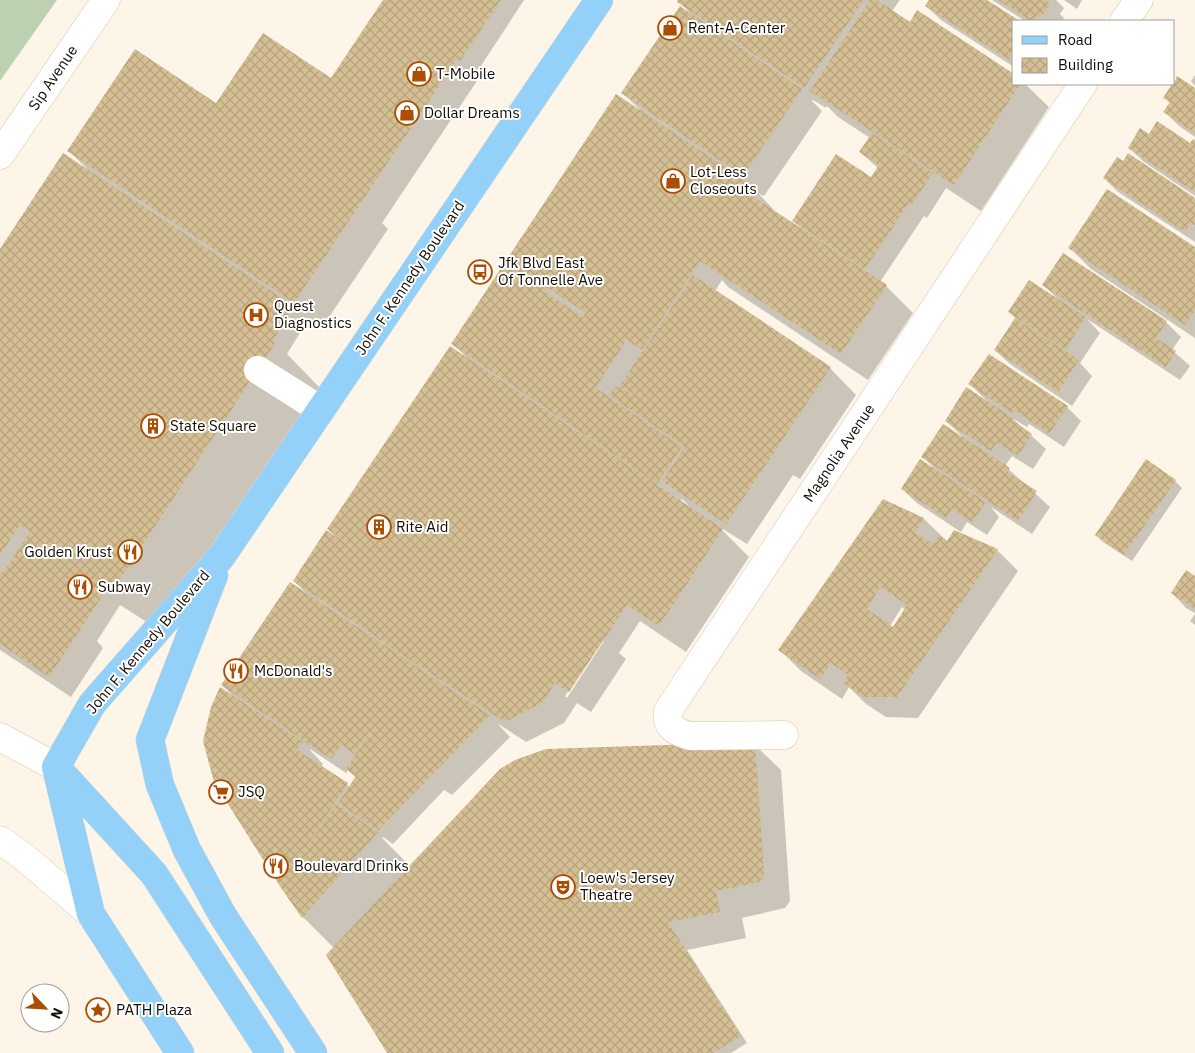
<svg xmlns="http://www.w3.org/2000/svg" width="1195" height="1053" font-family="'IBM Plex Sans',sans-serif">
<style>
.green{fill:#bcd1b1}
.shadow{fill:#0003;fill-rule:evenodd}
.building{fill:url(#building-cross-hatch);fill-rule:evenodd}
.lines{fill:none;stroke-linecap:round;stroke-linejoin:round}
.minor-casing{stroke:#d8c6a5;stroke-width:29}
.major-casing{stroke:#d9d8d7;stroke-width:29}
.minor{stroke:#fff;stroke-width:28}
.major{stroke:#94d1f8;stroke-width:28}
.labels{text-anchor:middle;stroke-width:4;stroke-linejoin:round;paint-order:stroke}
.poi-label{font-size:15px;fill:#110b02;stroke:#fff;text-anchor:start}
.street-label{font-size:15px;fill:#110b02;stroke:#fff}
</style>
<defs>
<pattern id="building-cross-hatch" width="8" height="8" patternUnits="userSpaceOnUse" patternTransform="scale(1.25)"><rect width="8" height="8" fill="#d5bf94"/><path d="M0 0l8 8M0 8l8-8" fill="none" stroke="#b6a37e"/></pattern>
</defs>
<rect width="100%" height="100%" fill="#fdf6e8"/>
<path class="green" d="M0,0h57l-57,81z"/>
<path class="shadow" d="M385,0h139l-49,75 -9,-4 11,10 -95,142 6,6 -67,100 -13,-9 -21,34 33,34 -159,243 -41,-26 -23,36 6,7 -32,49 -71,-47v-399l87,-82 -18,-18 147,-46 115,-25z
M680,0h220l-8,11 122,73h11l24,23 -68,104 -35,-23 -19,30 -3,-2 -44,66 6,4 27,27 -45,67 -140,-93 -6,-7 -7,11 115,77 26,27 -56,84 -7,-4 -46,69 -29,-18 31,31 -63,95 -46,-31 -21,32 7,6 -35,53 -14,-9 -13,20 -38,19 -29,-19 13,14 -58,58 -8,-5 -51,54 -10,-7 -1,1 29,29 343,-123 27,26 9,131 -5,7 -43,10 4,20 -59,12 60,93 -16,10h-343l-54,-105 -31,-31 -21,-29 -51,-194 -9,-9 85,-91 -13,-13 41,-45 -7,-7 138,-172 -13,-14 187,-233 -17,-17 67,-80 -11,-12zM813,100l13,8 1,-2 11,11 32,21 -10,14 18,16 -6,11 -79,42 9,8 -29,-18 1,-1 -15,-16 5,2 58,-85 -10,-10zM682,499l6,6 -1,1 -7,-4zM601,641h3l-37,57 -2,-2zM310,749l36,24 2,-3 8,8 -6,9 -29,-20 2,-3 -13,-14z
M930,0h55l33,21h-4v46l-73,-47 -15,-14z
M992,0h64l8,8 -4,6 4,4 -2,3h-37z
M1064,0h18l-5,9z
M1195,75v11l-4,-5z
M1177,78l18,12v47l-16,-11 -14,-14 6,-8 -7,-7z
M1149,135l41,10 5,-3v54l-51,-34 -15,-14z
M1104,178l91,21v43l-77,-50z
M1070,248h125v90l-104,-69z
M1063,254l103,68 15,15 -9,13 18,16 -10,14 -93,-61 13,14 -20,30 12,13 -20,30 -62,-42 -15,-14 21,-31 -6,-7 46,-15 -13,-12z
M970,384l97,23 14,14 -17,26 -35,-23 -2,3 -15,-9 34,31 -13,20 -21,-13 -7,10 45,41 -18,27 -41,-27 8,10 -12,18 -20,-13 -6,10 -44,-29 -15,-14 31,-22 -10,-10 39,-21 -16,-15 41,-20z
M1175,481l7,7 -50,73 -29,-19 -7,-7z
M883,500l41,19 24,23 49,8 21,21 -100,147 -32,-1 -20,-13 -17,-17 -7,12 -41,-28 -21,-21zM902,607l3,3 -12,18 -3,-2z
M1195,577v36l-9,-5 -14,-15z
M1195,614v11l-5,-4z"/>
<path class="building" d="M383,0h118l-41,61 -3,-2 -163,244 -227,-152 68,-102 81,54 47,-70 68,45z
M678,0h186l-60,88 -127,-86z
M870,0h7l33,22 7,-12 97,64v10h6l-66,101 -144,-94z
M929,0h58l33,21h-6v31l-5,8 -84,-54z
M998,0h47l5,3 -9,15 -4,-3 -4,6h-2z
M680,6l122,83 -59,87 -122,-83z
M1177,76l18,12v45l-32,-21 7,-10 -7,-4 9,-14h2z
M616,94l132,88 -5,8 144,95 -46,69 -141,-93 -58,89 -21,-14 5,5 -30,46 -58,-39 144,99 -25,37 -206,-140zM548,288l38,25 -3,4 -38,-25z
M1157,121l33,22 3,-4 2,1v52l-67,-44 12,-20 9,6z
M872,133l61,40 -21,31 -3,-1 -44,66 -73,-48 44,-67 35,23 8,-12 -20,-13z
M63,153l231,153 -21,34 3,2 -161,245 -5,-3 -61,93 -49,-33v-73l3,2 27,-41 -10,-7 -20,30v-306z
M1128,153l67,45v27l-4,-2 -6,9 -82,-54 14,-21 6,4z
M1107,189l88,58v63l-10,15 -117,-77z
M1063,253l104,68 -11,17 20,13 -10,16 -124,-82z
M693,275l138,92 -105,157 -64,-43 23,-34 -76,-52 6,-9 69,29 -65,-28z
M1029,280l57,37 -21,33 -57,-38z
M1015,318l64,42 -21,32 -64,-42z
M450,346l273,183 -64,97 -32,-21 -58,87 -14,-9 -12,19 -38,20 -120,-78v-1l-92,-62 33,-51 36,23 -35,-24z
M989,354l79,52 -19,28 -35,-24 -2,3 -44,-29z
M966,387l47,31 -1,2 20,14 -14,22 -21,-13 -6,8 -46,-30z
M943,424l67,44 -3,4 30,19 -19,30 -97,-64z
M920,459l66,43 -14,20 -20,-13 -6,9 -45,-29z
M1146,459l30,21 -52,75 -29,-20z
M883,499l41,19 -9,15 18,11 6,-9 8,6 7,-11 44,19 -101,148h-33l-21,-14 5,-8 -17,-12 -11,16 -42,-29zM880,587l27,18 -14,22 -26,-18z
M1186,570l9,6v33l-24,-16z
M290,582l200,133 -112,116 -40,-28 18,-27 -10,-7 22,-34 45,28 -45,-29 2,-4 -16,24 -12,-9 -11,14 -110,-74z
M220,687l83,55 -6,8 51,33 -59,91 47,-70 42,28 -76,86 -21,-30 -67,-106 -11,-41 8,-34z
M755,742l9,132 -5,8 -43,9 4,21 -52,10 73,114 -28,17h-326l-61,-98 174,-186 15,-9 31,-11z"/>
<g class="lines">
<g class="minor-casing">
<path id="minor" d="M1124,21l15,-21
M0,155l106,-155
M258,370l63,40
M784,735l-93,1c-14,-3 -26,-9 -23,-25l415,-627
M0,737l56,30
M0,840l24,17 67,57"/>
</g>
<g class="major-casing">
<path id="major" d="M214,575l-64,165 10,45 27,65 36,66 90,137
M57,768l97,106 116,179
M180,1053l-89,-139 -35,-147 36,-63 129,-147 378,-557"/>
</g>
<use href="#minor" class="minor"/>
<use href="#major" class="major"/>
</g>
<defs>
<g id="shop-ring" transform="scale(1.25)"><circle r="9.5" fill="#fff" stroke="#ac4d00" stroke-width="1.5"/><path d="M-5-2.5h2.3a2.7 3.5 0 0 1 5.4 0H5L5.5 6h-11ZM-1.5-2.5h3a1.5 2.3 0 0 0-3 0Z" fill="#ac4d00"/></g>
<g id="bus-ring" transform="scale(1.25)"><circle r="9.5" fill="#fff" stroke="#ac4d00" stroke-width="1.5"/><path d="M-5-6H5V4H4V6H2V4H-2V6H-4V4H-5ZM-3.5-4V0h7V-4ZM-3.5 1.2v1.5H-2V1.2ZM2 1.2v1.5H3.5V1.2Z" fill="#ac4d00"/></g>
<g id="hospital-ring" transform="scale(1.25)"><circle r="9.5" fill="#fff" stroke="#ac4d00" stroke-width="1.5"/><path d="M-5-5h3v3.5h4V-5h3V5h-3V1.5h-4V5h-3Z" fill="#ac4d00"/></g>
<g id="building-ring" transform="scale(1.25)"><circle r="9.5" fill="#fff" stroke="#ac4d00" stroke-width="1.5"/><path d="M-4-6H4V6H1V3H-1V6H-4ZM-2.5-4.3h1.7v1.8h-1.7ZM.8-4.3h1.7v1.8H.8ZM-2.5-1h1.7V.8h-1.7ZM.8-1h1.7V.8H.8Z" fill="#ac4d00"/></g>
<g id="restaurant-ring" transform="scale(1.25)"><circle r="9.5" fill="#fff" stroke="#ac4d00" stroke-width="1.5"/><path d="M-5-6h1v4h1v-4h1v4h1v-4h1v5L-1.5 .5V6h-2V.5L-5-1ZM5-6V6H3V1.5H1.5Q1.5-4 5-6Z" fill="#ac4d00"/></g>
<g id="supermarket-ring" transform="scale(1.25)"><circle r="9.5" fill="#fff" stroke="#ac4d00" stroke-width="1.5"/><path d="M-6-5.5h2.5l.6 2H6L4.5 2H-2.5L-4.4-4H-6ZM-1.5 3.2a1.3 1.3 0 1 0 .1 0ZM3 3.2a1.3 1.3 0 1 0 .1 0Z" fill="#ac4d00"/></g>
<g id="theatre-ring" transform="scale(1.25)"><circle r="9.5" fill="#fff" stroke="#ac4d00" stroke-width="1.5"/><path d="M-5-5.5Q0-4 5-5.5V0Q5 5 0 6Q-5 5-5 0ZM-3.3-2.5H-1v1.5H-3.3ZM1-2.5H3.3v1.5H1ZM-2.8 1Q0 5.5 2.8 1Z" fill="#ac4d00"/></g>
<g id="sight-ring" transform="scale(1.25)"><circle r="9.5" fill="#fff" stroke="#ac4d00" stroke-width="1.5"/><path d="M0-6L1.8-2.2L6-1.7L2.9 1.2L3.7 5.4L0 3.3L-3.7 5.4L-2.9 1.2L-6-1.7L-1.8-2.2Z" fill="#ac4d00"/></g>
</defs>
<g fill-rule="evenodd">
<use href="#shop-ring" x="670" y="28"/>
<use href="#shop-ring" x="419" y="74"/>
<use href="#shop-ring" x="407" y="113"/>
<use href="#shop-ring" x="673" y="181"/>
<use href="#bus-ring" x="480" y="272"/>
<use href="#hospital-ring" x="256" y="315"/>
<use href="#building-ring" x="153" y="426"/>
<use href="#building-ring" x="379" y="527"/>
<use href="#restaurant-ring" x="130" y="552"/>
<use href="#restaurant-ring" x="80" y="587"/>
<use href="#restaurant-ring" x="236" y="671"/>
<use href="#supermarket-ring" x="221" y="792"/>
<use href="#restaurant-ring" x="276" y="866"/>
<use href="#theatre-ring" x="563" y="887"/>
<use href="#sight-ring" x="98" y="1010"/>
</g>
<g class="labels">
<g class="poi-label">
<text x="688" y="33">Rent-A-Center</text>
<text x="436" y="79">T-Mobile</text>
<text x="424" y="118">Dollar Dreams</text>
<text x="690" y="177">Lot-Less<tspan x="690" dy="17">Closeouts</tspan></text>
<text x="498" y="268">Jfk Blvd East<tspan x="498" dy="17">Of Tonnelle Ave</tspan></text>
<text x="274" y="311">Quest<tspan x="274" dy="17">Diagnostics</tspan></text>
<text x="170" y="431">State Square</text>
<text x="396" y="532">Rite Aid</text>
<text x="112" y="557" text-anchor="end">Golden Krust</text>
<text x="98" y="592">Subway</text>
<text x="254" y="676">McDonald's</text>
<text x="238" y="797">JSQ</text>
<text x="294" y="871">Boulevard Drinks</text>
<text x="580" y="883">Loew's Jersey<tspan x="580" dy="17">Theatre</tspan></text>
<text x="116" y="1015">PATH Plaza</text>
</g>
<g class="street-label">
<text transform="translate(53 78) rotate(-56)" y="5">Sip Avenue</text>
<text transform="translate(410 278) rotate(-56)" y="5">John F. Kennedy Boulevard</text>
<text transform="translate(839 453) rotate(-56)" y="5">Magnolia Avenue</text>
<text transform="translate(148 642) rotate(-50)" y="5">John F. Kennedy Boulevard</text>
</g>
</g>
<rect x="1012" y="20" width="162" height="65" fill="#ffffff" stroke="#a09d9a"/>
<rect x="1022" y="36" width="25" height="8" fill="#94d1f8" stroke="#a09d9a"/>
<text x="1058" y="45" font-size="15" fill="#110b02">Road</text>
<rect x="1022" y="58" width="25" height="15" fill="url(#building-cross-hatch)" stroke="#a09d9a"/>
<text x="1058" y="70" font-size="15" fill="#110b02">Building</text>
<g transform="translate(45 1008) rotate(115)"><circle r="24" fill="#ffffff" stroke="#a09d9a"/>
<path d="M0-4L9 19L0 12L-9 19Z" fill="#ac4d00"/>
<text y="-8" font-size="14" font-weight="bold" text-anchor="middle" fill="#110b02">N</text>
</g>
</svg>
